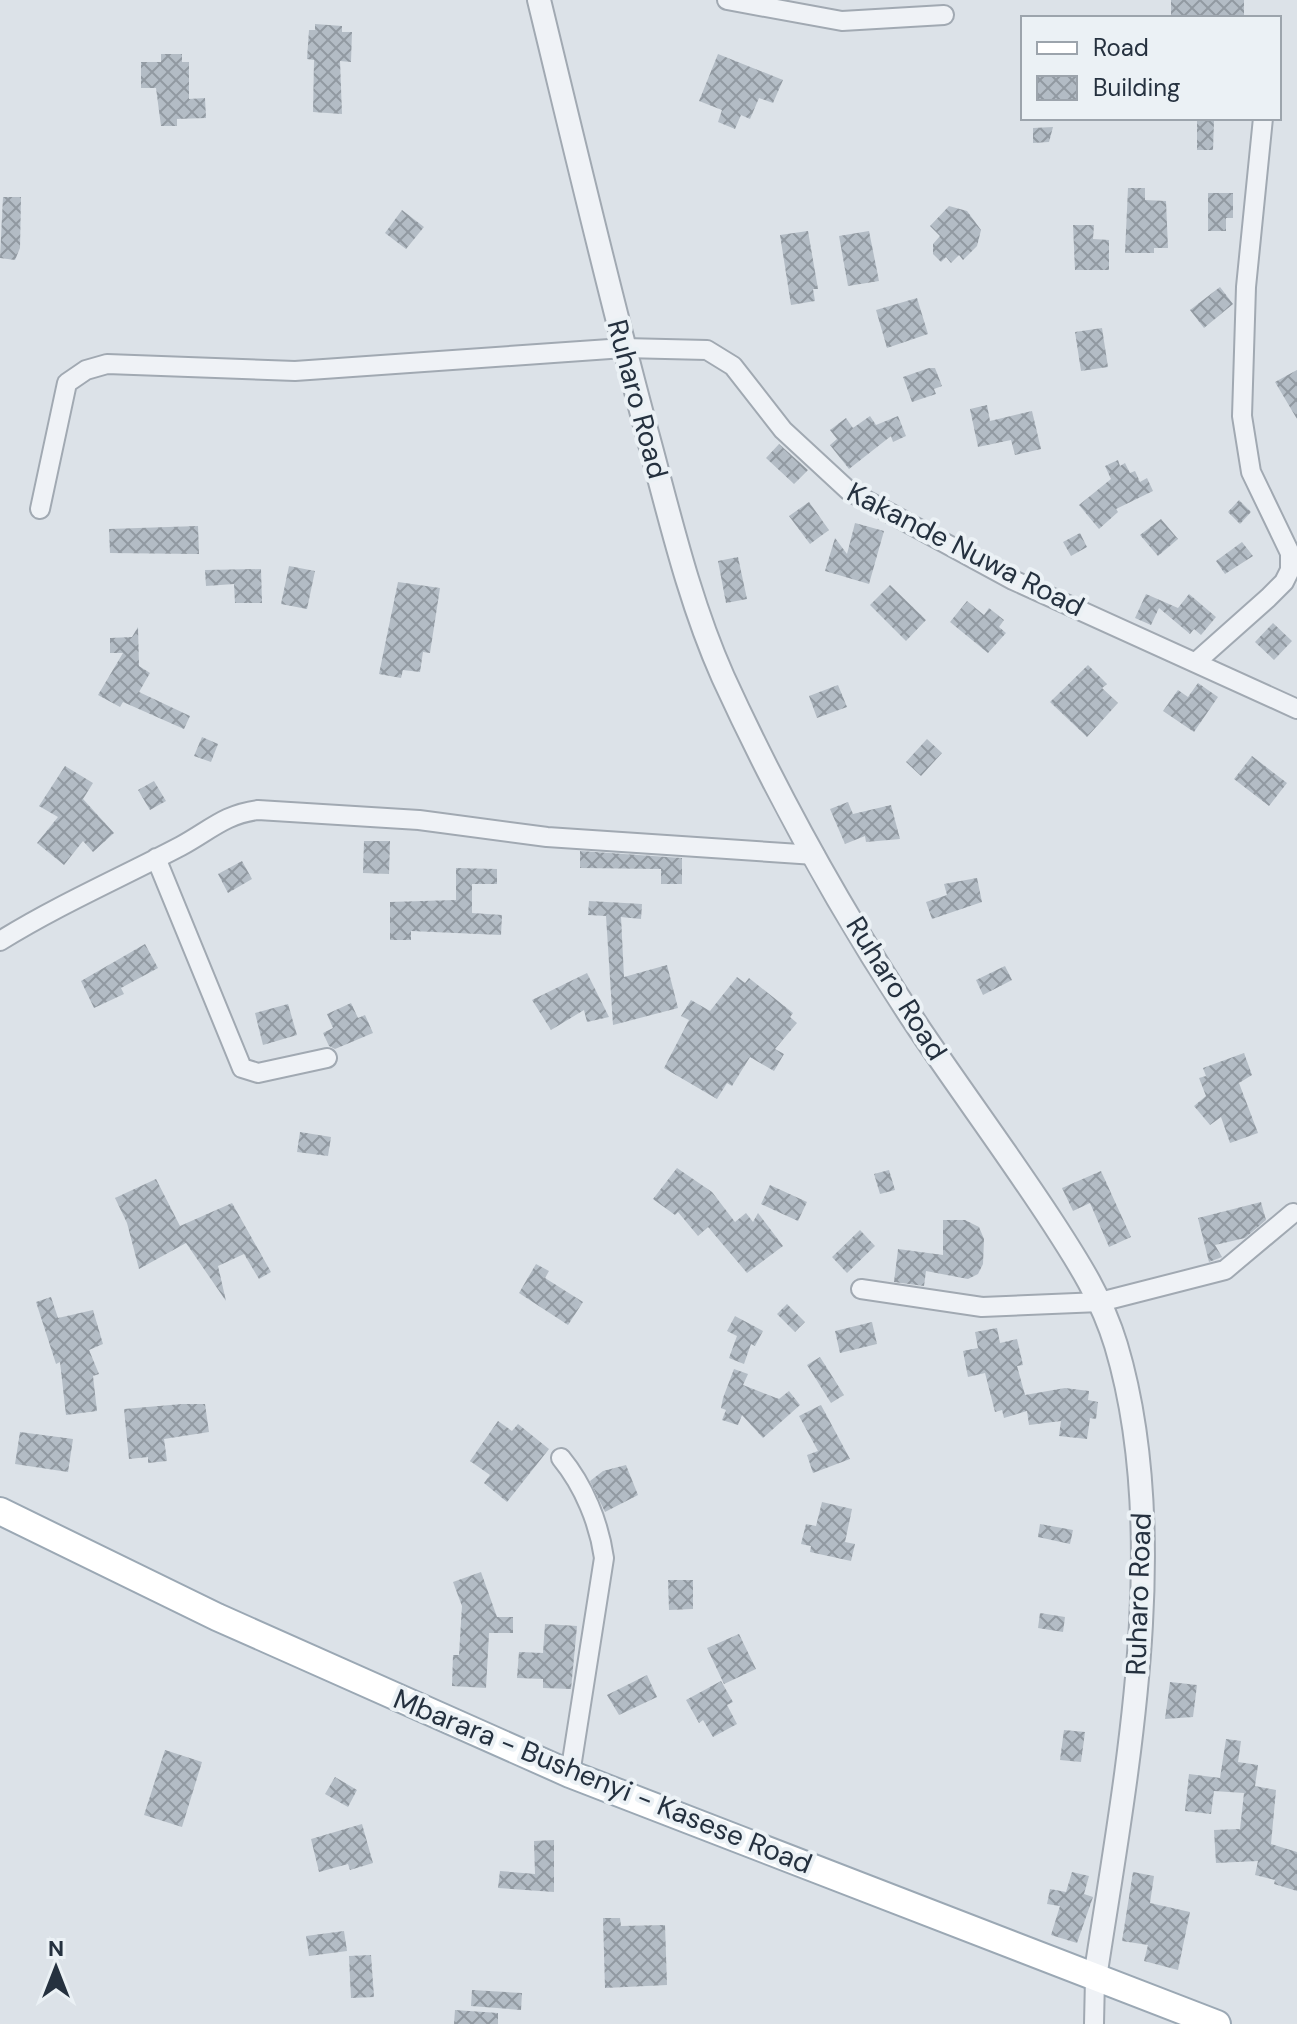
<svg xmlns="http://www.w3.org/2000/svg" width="1297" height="2024" font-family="'DM Sans',sans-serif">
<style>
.building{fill:url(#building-cross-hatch)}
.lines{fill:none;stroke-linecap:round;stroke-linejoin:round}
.minor-casing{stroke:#a1a9b2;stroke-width:22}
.tertiary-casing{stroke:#a1a9b2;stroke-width:26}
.primary-casing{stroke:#9ba8b4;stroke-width:30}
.minor{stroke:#eff2f6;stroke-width:18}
.tertiary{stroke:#eff2f6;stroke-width:22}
.primary{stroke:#fff;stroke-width:26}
.labels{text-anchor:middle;stroke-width:8;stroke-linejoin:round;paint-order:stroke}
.street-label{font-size:28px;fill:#25313f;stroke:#ebf1f5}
</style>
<defs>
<pattern id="building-cross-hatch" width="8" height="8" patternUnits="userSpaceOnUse" patternTransform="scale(2)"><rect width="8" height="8" fill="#b3bcc5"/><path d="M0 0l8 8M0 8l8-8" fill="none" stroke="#9199a1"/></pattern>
</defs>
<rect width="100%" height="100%" fill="#dce2e8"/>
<path class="building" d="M1171,0h73v18h-73z
M315,24l27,2v6h10l-1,30 -11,-1 2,53 -29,-2 1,-52 -7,-1 2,-29h6z
M161,54h21v8h7v37l16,-1 1,20 -29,1v7h-16l-5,-38h-15v-26h20z
M718,54l65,26 -10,23 -14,-5 -9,21 -9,-4 -6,14 -17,-7 4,-12 -23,-9z
M1197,121h17l-1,29h-16z
M1053,127l-4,15 -16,1v-15z
M1128,188h17v12l21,1 2,47h-14v5h-29z
M1208,193h25v25h-7v13h-18z
M3,197h18l-1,51 -5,12 -15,-2z
M949,206l18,5 14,19 -4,16 -14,14 -4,-5 -8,8 -5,-6 -5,5 -8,-8v-10l7,-8 -10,-10z
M402,210l22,17 -18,22 -21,-16z
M1073,225h21l-1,14 16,1v30h-34z
M808,231l10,58h-5l2,12 -24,4 -11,-70z
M869,231l10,50 -31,5 -9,-50z
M1220,287l13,17 -29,24 -14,-18z
M917,298l11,36 -41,14 -11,-38z
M1102,328l6,39 -27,4 -6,-39z
M929,368h6l7,18 -8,3 2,5 -24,8 -9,-25z
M1297,370v49l-22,-37z
M987,405l3,16 42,-10 9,38 -26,6 -4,-15 -33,7 -8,-38z
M870,416l6,9 22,-9 8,20 -13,6 -2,-6 -42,33 -19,-24 7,-6 -7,-9 16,-12 7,10z
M779,444l29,26 -14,14 -28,-26z
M1118,460l2,6 5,-3 5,10 5,-2 5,11 7,-4 6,13 -37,18 2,3 -19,17 -20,-24 32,-26 -6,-13z
M1239,500l12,12 -11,12 -12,-12z
M809,502l20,28 -19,14 -21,-28z
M1161,519l17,20 -20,17 -18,-21z
M855,523l29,8 -15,53 -44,-13 10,-33 12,16z
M198,526l1,28 -89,-1 -1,-24z
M1080,533l7,14 -16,9 -8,-14z
M1242,542l11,14 -28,18 -9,-13z
M738,557l9,42 -21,4 -8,-42z
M289,566l26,5 -8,38 -26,-5z
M261,569l1,34h-27l-1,-19 -28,2 -1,-16z
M398,582l42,6 -10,65 -7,-1 -3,20 -17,-2 -2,8 -22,-4z
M890,585l36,35 -20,21 -36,-36z
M1146,594l32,14 11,-14 27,23 -15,18 -7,-6 -4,5 -31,-26 -8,17 -16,-7z
M967,601l17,14 5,-7 15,12 -5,7 7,6 -18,20 -38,-31z
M1273,623l19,18 -18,19 -19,-18z
M138,627l1,39 11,7 -11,19 51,24 -6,13 -61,-27 -3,5 -22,-12 25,-42h-13v-15l22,-1z
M1088,665l19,19 -5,4 16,15 -31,34 -37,-35z
M1198,683l20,14 -24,35 -31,-21 15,-21 10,7z
M838,685l9,22 -30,11 -8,-22z
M202,737l16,7 -7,18 -17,-6z
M927,739l15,14 -21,23 -15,-14z
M1252,756l35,27 -18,23 -35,-27z
M65,766l28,17 -10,16 31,34 -21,19 -10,-11 -19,24 -27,-22 21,-26 -19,-11z
M154,781l12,20 -16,9 -12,-20z
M848,802l5,12 38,-9 9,34 -34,3 -1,-6 -20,8 -15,-35z
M364,841h26l-1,33 -26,-1z
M580,851l102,7v26h-21v-15l-81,-1z
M242,861l10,18 -24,14 -10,-19z
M456,868l41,1v15h-25v29l30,2 -1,20 -90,-4v9h-21v-38l66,-2z
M977,878l5,24 -50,17 -6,-17 21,-7 -3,-11z
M589,901l53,3 -1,15 -20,-2 3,60 43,-12 11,43 -65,17 -7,-109 -18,-1z
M145,944l13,24 -37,20 3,6 -30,14 -13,-27z
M1005,966l7,14 -29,15 -7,-15z
M587,973l22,44 -22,5 -3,-12 -33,20 -19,-30z
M737,977l8,6 4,-5 44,35 -3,4 7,6 -22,26 9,5 -10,17 -24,-14 -18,29 -5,-3 -10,16 -53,-31 25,-48 -8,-4 10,-16 19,11z
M351,1003l7,15 7,-3 8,18 -38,16 -6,-3 -6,-13 10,-5 -6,-14z
M288,1004l9,31 -34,10 -8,-32z
M1244,1053l8,22 -13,8 19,50 -28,10 -9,-26 -11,8 -16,-19 12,-10 -7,-18 7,-2 -3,-8z
M300,1132l31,5 -3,19 -31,-4z
M677,1168l35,24 23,30 11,-9 7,9 5,-9 25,33 -36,27 -39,-46 -10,9 -20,-24 -3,3 -22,-16z
M889,1170l6,20 -15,4 -6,-20z
M1101,1171l30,66 -22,10 -19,-44 -17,8 -11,-23z
M156,1179l24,47 52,-23 39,69 -12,7 -15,-25 -26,12 8,35 -40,-58 -47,26 -12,-46 -12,-25z
M770,1185l37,17 -9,19 -37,-17z
M1261,1202l5,18 -21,18 -30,7 7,12 -13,5 -11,-44z
M943,1220h22l14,7 5,12 -1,25 -5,10 -10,5 -42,-8 -2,15 -30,-4 4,-33 45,6z
M860,1230l15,16 -28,27 -15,-16z
M536,1264l13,7 -4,7 38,24 -15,23 -49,-32z
M51,1297l7,21 35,-8 10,34 -14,6 10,24 -6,2 4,35 -31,4 -6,-53 -4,2 -20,-62z
M787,1304l18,18 -10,10 -18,-18z
M735,1316l28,15 -8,15 -4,-2 -7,20 -15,-6 8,-22 -10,-5z
M872,1322l5,22 -37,9 -5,-22z
M997,1328l3,15 17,-4 6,26 -6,1 8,29 40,-7 24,3 -1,9 10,2 -2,17 -6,-1 -3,21 -28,-3 2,-15 -32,4 -2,-14 -23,7 -2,-8 -7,2 -10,-39 -17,4 -5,-26 15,-3 -3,-16z
M820,1357l24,38 -13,8 -24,-38z
M734,1369l14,5 -5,11 36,14 10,-8 11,14 -37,33 -21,-23 -4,10 -16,-5 4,-10 -5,-2 2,-10z
M182,1404h23l4,28 -45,7 3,22 -19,2v-6l-19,2 -5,-50z
M821,1405l29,54 -37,14 -6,-18 11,-4 -19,-35z
M498,1421l14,10 6,-7 31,25 -42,53 -23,-19 6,-8 -20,-14z
M20,1432l53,7 -5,33 -53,-8z
M626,1465l12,30 -33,17 -15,-31 13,-10z
M822,1502l30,7 -7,33 10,2 -4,17 -41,-9 1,-6 -10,-2 5,-20 10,2z
M1040,1524l33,6 -3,14 -32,-7z
M481,1572l16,45h16v16h-24l-3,55 -34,-2 1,-31h6l3,-49 -9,-24z
M668,1580h25v29l-24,1z
M1040,1613l25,4 -2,15 -25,-4z
M545,1624l32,2 -6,63 -28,-1v-9l-26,-1 2,-26 24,1z
M739,1634l17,35 -32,15 -17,-36z
M647,1675l10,22 -38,18 -12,-20z
M721,1681l12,21 -6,3 10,19 -24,13 -10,-17 -4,3 -13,-23z
M1170,1682l27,3 -4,32 -28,2z
M1064,1730l21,2 -4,30 -21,-2z
M1226,1739l15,2 -3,21 20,3 -3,21 21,4 -5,54 26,8v39l-23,-7 1,-4 -20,-5 3,-14 -42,2 -2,-33 26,-1 4,-36 -30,-2 -3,23 -26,-3 4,-37 31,4z
M165,1750l37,12 -20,65 -38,-12z
M335,1777l22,13 -9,17 -23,-13z
M362,1824l11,39 -23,7 -2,-6 -29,8 -8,-33z
M554,1840v52l-56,-4 2,-17 35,3 -1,-33z
M1072,1872l17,4 -5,18 9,3 -16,46 -26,-8 9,-29 -13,-2 3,-15 16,3z
M1133,1872l21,4 -4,27 40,9 -12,58 -34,-9 4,-16 -26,-4z
M603,1918h17l1,8 44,-1 2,60 -62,3z
M344,1931l3,20 -38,5 -3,-20z
M371,1955l3,42 -23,1 -2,-42z
M472,1990l50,3 -1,17 -50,-4z
M455,2010l43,3v11h-44z"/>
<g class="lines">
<g class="minor-casing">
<path id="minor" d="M727,0l115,21 102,-6
M40,509l27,-126 19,-13 21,-6 188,7 329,-23 83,2 26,16 50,64 66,61 164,89 284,129
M1196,662l72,-64 16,-16 6,-12v-17l-39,-81 -9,-56 4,-129 17,-169
M156,858l86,210 16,5 69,-15
M0,941c58,-36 120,-63 181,-95 28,-15 44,-32 77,-36l161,10 128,17 268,18
M861,1289l121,18 118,-5 125,-32 68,-57
M561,1458c23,28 38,65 43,100l-34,216
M1094,2024l1,-46"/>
</g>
<g class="tertiary-casing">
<path id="tertiary" d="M539,0c36,148 71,297 111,444 21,78 40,159 73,233 55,120 124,244 197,353 44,65 90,127 133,193 26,40 49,76 63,122 58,194 9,436 -21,633"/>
</g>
<g class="primary-casing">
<path id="primary" d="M0,1511l217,106 353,157 647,250"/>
</g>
<use href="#minor" class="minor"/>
<use href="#tertiary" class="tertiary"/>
<use href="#primary" class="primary"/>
</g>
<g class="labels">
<g class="street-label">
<text transform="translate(638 399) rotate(75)" y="10">Ruharo Road</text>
<text transform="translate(966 549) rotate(27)" y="10">Kakande Nuwa Road</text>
<text transform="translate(897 988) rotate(58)" y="10">Ruharo Road</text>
<text transform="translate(1138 1594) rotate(-88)" y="10">Ruharo Road</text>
<text transform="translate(603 1781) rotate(22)" y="10">Mbarara - Bushenyi - Kasese Road</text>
</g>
</g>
<rect x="1021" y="16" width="260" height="104" fill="#ebf1f5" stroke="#9ca4ac" stroke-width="2"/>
<rect x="1037" y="42" width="40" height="12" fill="#ffffff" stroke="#9ca4ac" stroke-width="2"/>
<text x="1093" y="56" font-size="24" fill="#25313f">Road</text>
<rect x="1037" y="76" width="40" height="24" fill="url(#building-cross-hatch)" stroke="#9ca4ac" stroke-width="2"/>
<text x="1093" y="96" font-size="24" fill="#25313f">Building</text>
<g transform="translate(56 1968)" stroke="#ebf1f5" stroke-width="6" paint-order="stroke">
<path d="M0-6L14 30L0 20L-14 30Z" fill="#25313f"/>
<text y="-12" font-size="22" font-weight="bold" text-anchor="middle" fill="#25313f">N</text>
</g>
</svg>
